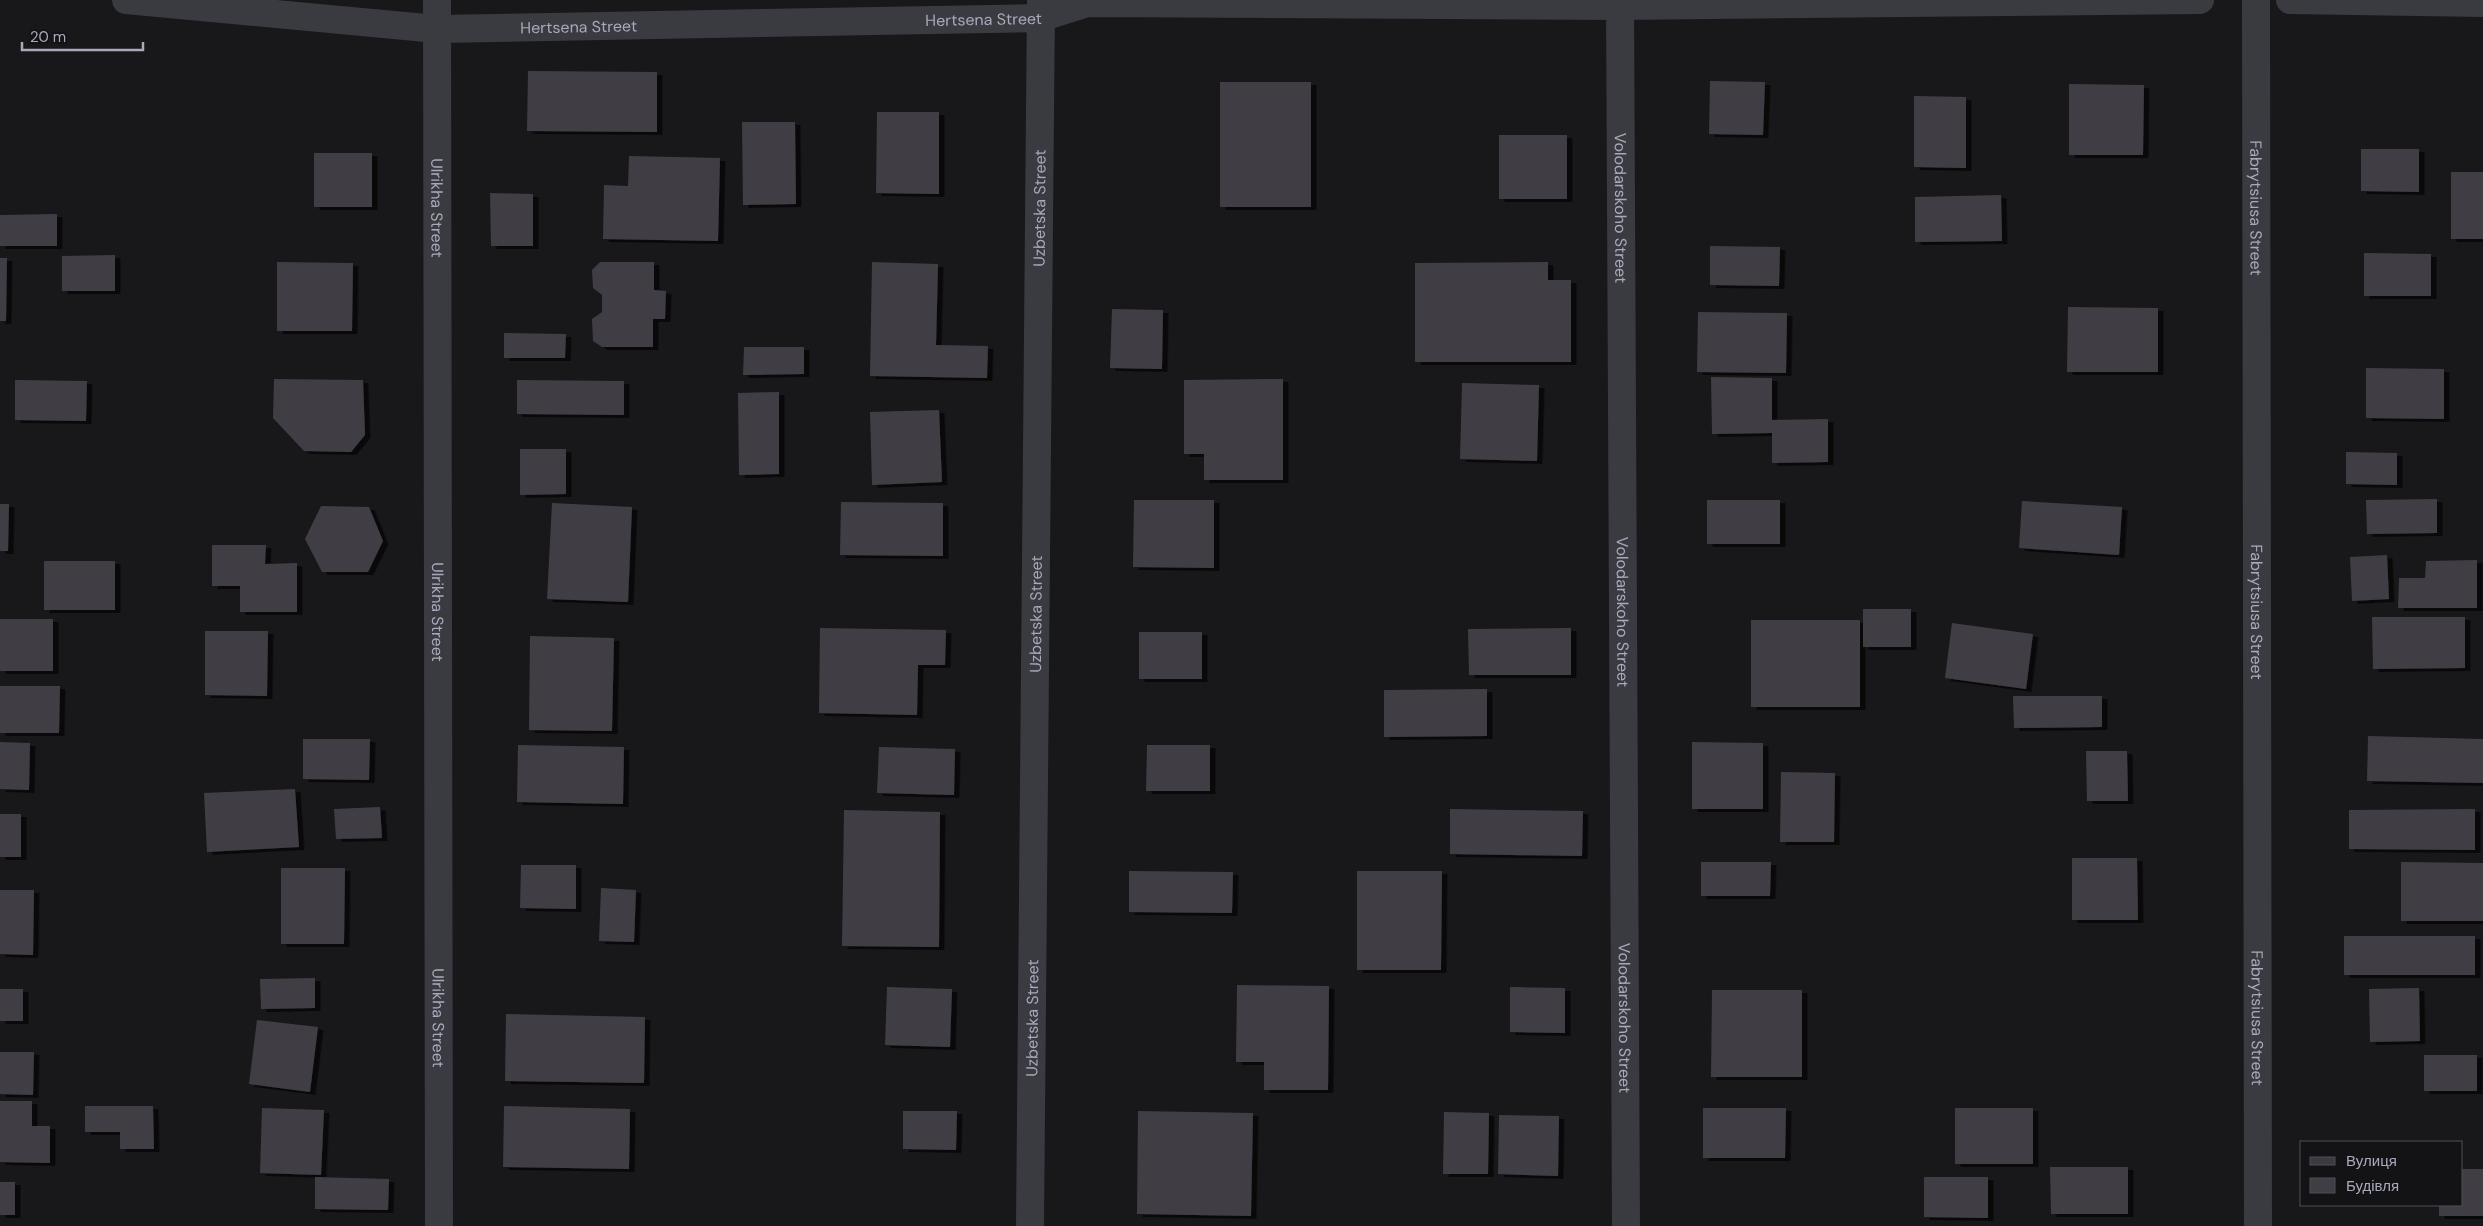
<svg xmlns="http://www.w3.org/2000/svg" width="2483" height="1226" font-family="'DM Sans',sans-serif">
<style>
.building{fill:#3f3e45;filter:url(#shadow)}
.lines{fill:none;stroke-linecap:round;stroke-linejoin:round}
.minor{stroke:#3a3a41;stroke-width:28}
.labels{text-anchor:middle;stroke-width:4;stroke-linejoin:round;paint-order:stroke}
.street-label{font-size:16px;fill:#a8aabb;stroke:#131215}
</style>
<defs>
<filter id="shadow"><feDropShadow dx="5.5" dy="3" stdDeviation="0" flood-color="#0009"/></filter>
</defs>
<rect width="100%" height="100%" fill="#18171a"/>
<path class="building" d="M528,71l129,1v60l-130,-1z
M1710,81l55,1 -2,53 -54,-1z
M1220,82h91v125h-91z
M2069,84l75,1 -1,70h-74z
M1914,96l52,1v71l-52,-1z
M877,112h62v82l-63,-1z
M742,122h53l1,82 -53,1z
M1499,135h68v64h-68z
M2361,149h58v43l-58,-1z
M314,153h58v54h-58z
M629,156l91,2 -2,83 -115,-2 1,-54 24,1z
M2451,172h32v67h-32z
M490,193l43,1v52h-42z
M2001,195l1,46 -87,1v-45z
M57,214v32h-57v-31z
M1710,246l70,1 -1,39 -69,-1z
M2364,253l67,1v42h-67z
M115,255v36h-53v-35z
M0,258h7l-1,63h-6z
M277,262l76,1 -1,68h-75z
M600,262h54v28l12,1 -1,28h-12v28h-51l-9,-6 -1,-22 10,-7v-17l-9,-7 -1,-18z
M872,262l66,2 -2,81 52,1 -1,32 -117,-2z
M1548,262v18h23v82h-156v-99z
M2068,307l90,1v64h-91z
M1112,309l51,1 -1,59 -52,-1z
M1698,312l89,1 -1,60 -89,-1z
M504,333l62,1 -1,24h-61z
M744,347h60v27l-61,1z
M2366,368l78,1v50l-78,-1z
M1711,377l61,1v42l56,-1v43l-56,1v-30l-60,1z
M274,379l89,1 2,55 -14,17 -47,-1 -31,-33z
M1283,379v101h-79v-26h-20v-74z
M15,380l72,1 -1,40 -71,-1z
M517,380l107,1v34l-107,-1z
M1462,383l77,2 -2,76 -77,-2z
M779,392v82l-40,1 -1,-82z
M939,410l3,72 -70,3 -2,-73z
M520,449h46v45l-46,1z
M2346,452l51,1v32l-51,-1z
M2437,499v34l-70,1 -1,-34z
M1134,500h80v68l-81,-1z
M1707,500h73v44h-73z
M2022,501l100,6 -3,48 -100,-7z
M841,502l102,1v53l-103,-1z
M552,503l80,4 -4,95 -81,-3z
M0,504h9l-1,47h-8z
M321,506l48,1 14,34 -15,31h-46l-17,-33z
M212,545h54l-1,19 32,-1v49h-57v-26h-28z
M2387,555l2,44 -37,2 -2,-44z
M2477,560v48h-79l1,-30h26l1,-17z
M44,561h71v49h-71z
M1863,609h48v38h-48z
M2372,617h93v51l-92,1z
M0,619h53v52h-53z
M1751,620h109v87h-109z
M1952,623l81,11 -7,55 -81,-11z
M820,628l126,2 -1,35h-27l-1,50 -98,-2z
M1571,628v47h-102l-1,-46z
M205,631h63l-1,65 -62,-1z
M1139,632h63v47h-63z
M530,636l84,2 -2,93 -83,-1z
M0,686h60l-1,47h-59z
M1487,689v47l-103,1v-47z
M2013,696h89v31l-88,1z
M2368,736l115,3v44l-116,-2z
M303,739h67l-1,41 -66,-1z
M0,742l30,1 -1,47 -29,-1z
M1692,742l71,1v66h-71z
M518,745l106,2 -1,57 -106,-2z
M1147,745h63v46h-64z
M879,747l76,2 -1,46 -77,-2z
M2086,751h41l1,50h-41z
M1781,772l54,1 -1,69h-54z
M295,789l4,58 -92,5 -3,-59z
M380,807l2,31 -46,1 -2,-30z
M1450,809l133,2 -1,45 -132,-2z
M2475,809v41l-126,-1v-39z
M844,810l96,2 -1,135 -97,-1z
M0,814h21v43h-21z
M2072,858h65l1,62h-66z
M1701,862h70l-1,34h-69z
M2401,862l82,1v58h-82z
M521,865h55v44l-56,-1z
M281,868h64l-1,76h-63z
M1129,871l104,1 -1,41 -103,-1z
M1357,871h85l-1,99h-84z
M601,888l35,2 -2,52 -35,-1z
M0,890h34l-1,65 -33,-1z
M2344,936h131v39h-131z
M315,978v30l-54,1 -1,-30z
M1237,985l92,1 -1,104h-64v-28h-28z
M887,987l65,2 -2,58 -65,-2z
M1510,987l55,1v45l-55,-1z
M2419,988l1,53 -50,1 -1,-53z
M0,989h23v32h-23z
M1712,990h90v87h-91z
M506,1014l139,3 -1,66 -139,-2z
M257,1020l61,7 -8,65 -61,-8z
M0,1052h34l-1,43 -33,-1z
M2424,1055h53v36h-53z
M0,1101h32v25h18v37l-50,-1z
M85,1106h68l1,43h-34v-17h-35z
M504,1106l126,3 -1,60 -126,-2z
M262,1108l62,2 -3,65 -61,-2z
M1703,1108h83l-1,50h-82z
M1955,1108h78v56h-78z
M903,1111h54l-1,39 -53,-1z
M1138,1111l115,2 -2,103 -114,-2z
M1444,1112l45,1 -1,61h-45z
M1499,1115l60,1 -1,60 -60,-2z
M2050,1167h78v47h-77z
M2462,1169h21v47h-44v-11h23z
M315,1177l74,2 -1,31 -73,-1z
M1924,1177h64v41l-64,-1z
M0,1182h15v33h-15z"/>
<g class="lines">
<g class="minor">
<path id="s1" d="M126,0l311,29 603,-11 48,-15 532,3 580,-6"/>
<path id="s2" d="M437,0l2,1226"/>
<path id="s3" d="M1620,0l6,1226"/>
<path id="s4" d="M2256,0l2,1226"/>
<path d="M2290,0l193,3"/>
<path id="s5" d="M1030,1226l11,-1226"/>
</g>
</g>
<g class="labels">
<g class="street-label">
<text dy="6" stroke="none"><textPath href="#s1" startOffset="859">Hertsena Street</textPath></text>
<text dy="6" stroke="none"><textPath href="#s1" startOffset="454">Hertsena Street</textPath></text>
<text dy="6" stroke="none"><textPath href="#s2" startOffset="208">Ulrikha Street</textPath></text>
<text dy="6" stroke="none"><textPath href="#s5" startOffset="1018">Uzbetska Street</textPath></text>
<text dy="6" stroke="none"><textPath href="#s3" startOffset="208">Volodarskoho Street</textPath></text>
<text dy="6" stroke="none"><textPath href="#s4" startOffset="208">Fabrytsiusa Street</textPath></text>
<text dy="6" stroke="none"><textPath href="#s2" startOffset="612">Ulrikha Street</textPath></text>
<text dy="6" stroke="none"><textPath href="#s5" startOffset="612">Uzbetska Street</textPath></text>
<text dy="6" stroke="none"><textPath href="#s3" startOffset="612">Volodarskoho Street</textPath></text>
<text dy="6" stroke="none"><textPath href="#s4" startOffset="612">Fabrytsiusa Street</textPath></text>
<text dy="6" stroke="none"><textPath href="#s2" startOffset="1018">Ulrikha Street</textPath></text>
<text dy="6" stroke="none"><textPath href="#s5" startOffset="208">Uzbetska Street</textPath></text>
<text dy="6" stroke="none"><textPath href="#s3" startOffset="1018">Volodarskoho Street</textPath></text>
<text dy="6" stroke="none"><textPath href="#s4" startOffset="1018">Fabrytsiusa Street</textPath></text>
</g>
</g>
<rect x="2300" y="1141" width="162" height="65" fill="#131215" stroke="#4f4f57"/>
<rect x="2310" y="1157" width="25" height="8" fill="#3a3a41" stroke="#4f4f57"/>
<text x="2346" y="1166" font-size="15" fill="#a8aabb">Вулиця</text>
<rect x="2310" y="1178" width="25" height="15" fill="#3f3e45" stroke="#4f4f57"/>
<text x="2346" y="1191" font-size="15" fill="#a8aabb">Будівля</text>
<path d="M22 42v8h121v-8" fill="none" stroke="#a8aabb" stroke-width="2.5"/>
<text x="30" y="42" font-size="15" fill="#a8aabb" stroke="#131215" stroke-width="4" paint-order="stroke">20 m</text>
</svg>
